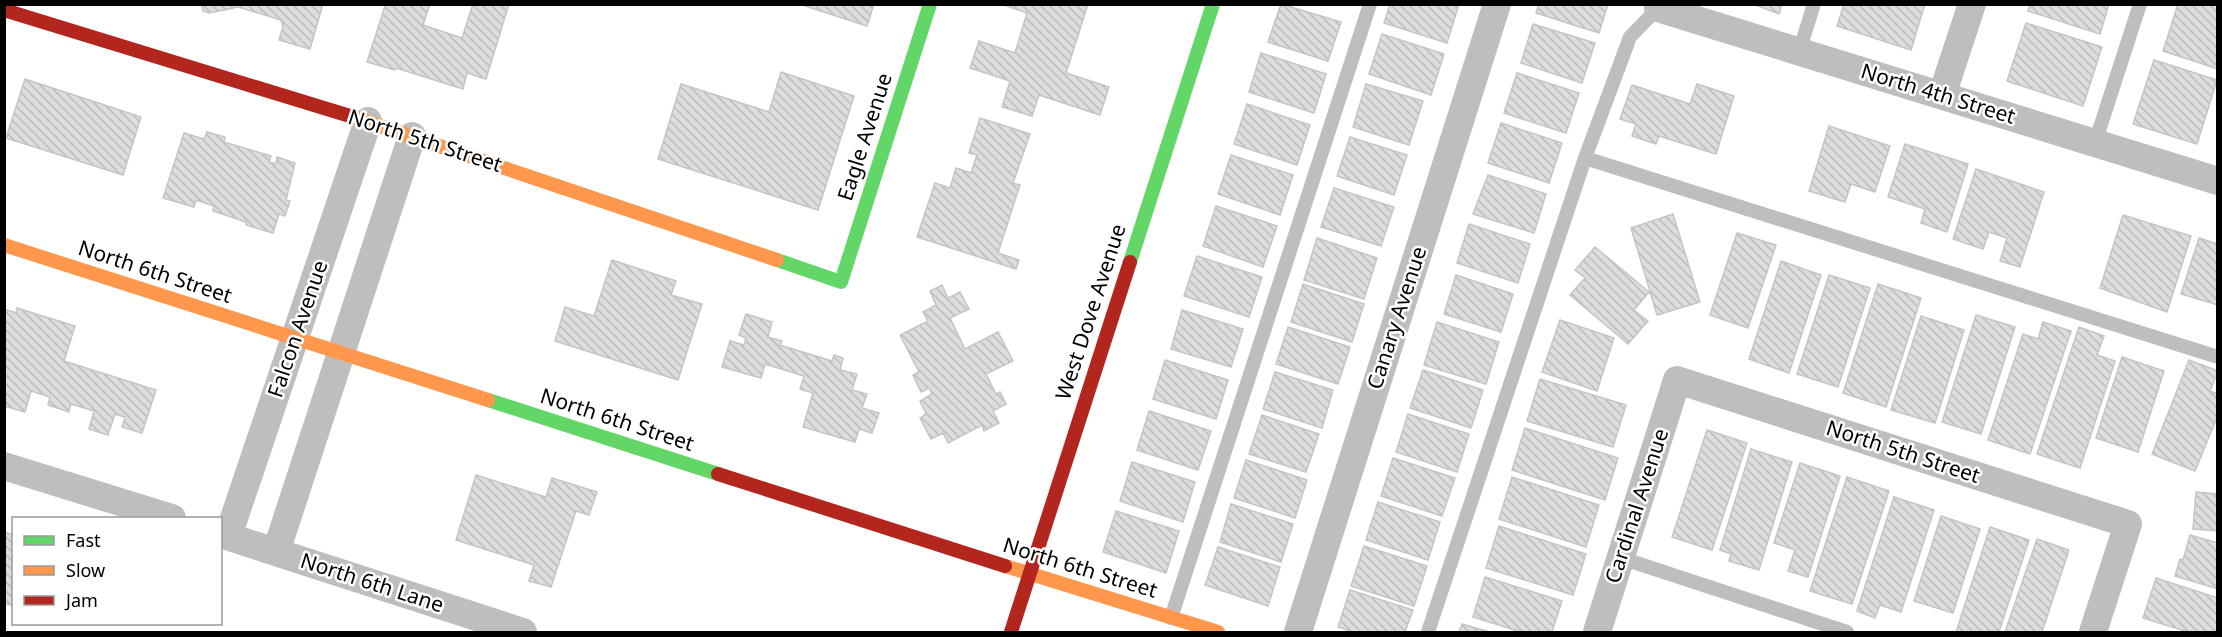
<svg xmlns="http://www.w3.org/2000/svg" width="2222" height="637" font-family="'Noto Sans',sans-serif">
<style>
.building{fill:url(#building-back-hatch);stroke:#c5c5c5;stroke-width:1.5}
.lines{fill:none;stroke-linecap:round;stroke-linejoin:round}
.lane{stroke:#bebebe;stroke-width:14}
.street{stroke:#bebebe;stroke-width:28}
.fast{stroke:#63d668;stroke-width:14}
.slow{stroke:#ff974d;stroke-width:14}
.jam{stroke:#b3261e;stroke-width:14}
.labels{text-anchor:middle;stroke-width:5;stroke-linejoin:round;paint-order:stroke}
.street-label{font-size:21px;fill:#000;stroke:#fff}
</style>
<defs>
<pattern id="building-back-hatch" width="6" height="6" patternUnits="userSpaceOnUse" patternTransform="scale(1.5)"><rect width="6" height="6" fill="#ddd"/><path d="M-1 5l2 2M0 0l6 6M5-1l2 2" fill="none" stroke="#bcbcbc"/></pattern>
</defs>
<rect width="100%" height="100%" fill="#fff"/>
<path class="building" d="M201,4h122l-13,45 -31,-9 4,-13 -2,-7 -43,-13 -29,6 -6,-2z
M380,4h50l-7,21 39,13 11,-34h36l-23,75 -19,-6 -4,16 -67,-21 -1,2 -28,-8 18,-56z
M799,4h75l-7,22z
M1001,4h87l-22,69 43,14 -9,28 -61,-20 -7,21 -30,-9 8,-26 -40,-13 9,-27 36,12 12,-40z
M1281,4l60,18 -13,39 -60,-19z
M1390,4h69l-12,39 -63,-20z
M1539,4h69l-9,29 -63,-20z
M1753,4h29l-3,10z
M1844,4l13,2 1,-2h67l-14,46 -74,-24z
M2030,4h79l-9,30 -72,-23z
M2178,4h40v65l-55,-18z
M2026,23l76,24 -19,59 -76,-25z
M1533,24l62,19 -13,40 -61,-20z
M1382,34l62,20 -13,41 -62,-21z
M1261,53l65,21 -12,39 -65,-21z
M2154,60l63,20 -20,64 -64,-20z
M781,72l73,24 -36,114 -160,-51 23,-75 88,28z
M1517,73l62,20 -13,40 -62,-20z
M25,79l116,38 -18,58 -117,-37z
M1366,84l57,17 -14,44 -56,-18z
M1697,84l37,12 -18,58 -57,-18 -3,8 -24,-8 4,-12 -16,-5 12,-34 58,19z
M1247,104l63,21 -13,40 -63,-21z
M980,118l50,16 -17,49 7,2 -22,68 21,7 -3,9 -99,-32 18,-54 15,5 6,-20 15,5 6,-18 -8,-2z
M1501,123l61,20 -13,40 -61,-20z
M1829,126l61,20 -15,46 -24,-8 -6,18 -36,-11z
M207,132l18,5 -1,5 47,14 -2,6 7,2 1,-7 18,6 -9,37 4,1 -5,15 -6,-2 -6,19 -27,-8v-3l-33,-11 1,-5 -18,-6 -2,7 -31,-9 21,-65 20,6z
M1350,137l57,18 -13,40 -57,-19z
M1905,144l63,20 -21,68 -26,-9 4,-14 -37,-12z
M1231,155l62,20 -13,40 -62,-21z
M1976,169l68,23 -24,75 -20,-6 7,-23 -18,-6 -6,17 -30,-10z
M1488,175l58,19 -12,39 -61,-19z
M1334,188l60,19 -13,39 -60,-19z
M1216,206l61,20 -14,41 -60,-21z
M1673,214l27,88 -43,13 -26,-87z
M2123,215l68,21 -24,76 -67,-24z
M1469,224l61,20 -12,39 -61,-20z
M1737,233l39,12 -28,83 -38,-13z
M1317,238l60,20 -13,41 -60,-19z
M2199,238l19,6v61l-37,-11z
M1595,247l54,45 -15,18 14,11 -20,23 -58,-49 15,-17 -10,-8z
M1197,256l65,21 -13,40 -65,-21z
M612,260l64,21 -5,14 31,9 -24,76 -123,-39 10,-34 29,9z
M1781,261l40,14 -32,98 -40,-14z
M1456,275l57,19 -12,38 -57,-18z
M1829,275l41,13 -32,99 -41,-13z
M1303,284l61,20 -12,38 -61,-20z
M1878,284l43,14 -35,109 -43,-14z
M942,285l6,13 12,-6 9,17 -19,9 15,31 33,-17 15,29 -27,13 10,20 4,-2 6,12 -13,7 6,12 -15,8 -2,-6 -34,18 -5,-10 -12,6 -11,-21 6,-4 -6,-13 12,-7 -3,-6 -8,4 -8,-17 6,-3 -19,-37 28,-14 -5,-9 13,-7 -6,-14z
M17,308l58,18 -11,35 92,29 -14,43 -20,-6 3,-10 -10,-3 -7,21 -19,-6 5,-18 -23,-7 -2,8 -21,-7 2,-8 -19,-6 -6,21 -21,-6v-97l12,4z
M1182,310l61,19 -12,38 -60,-18z
M746,314l26,8 -4,15 14,4 -2,4 52,16 2,-6 9,3 -3,12 17,4 -5,16 15,4 -5,14 17,5 -7,20 -13,-4 -4,13 -52,-15 10,-34 -13,-4 4,-13 -39,-12 -4,14 -39,-11 8,-26 14,4 2,-7 -7,-3z
M1976,315l39,12 -34,107 -39,-12z
M1921,316l43,14 -29,93 -44,-13z
M1560,320l54,18 -17,53 -55,-19z
M1437,322l62,20 -13,42 -62,-19z
M2043,322l28,9 -41,123 -42,-14 35,-106 15,5z
M1288,327l62,20 -12,37 -62,-20z
M2079,327l25,9 -7,19 18,6 -35,107 -43,-14z
M2122,357l42,14 -26,81 -42,-14z
M1165,360l63,20 -12,39 -63,-20z
M2189,360l29,11 -8,20 8,3v21l-23,56 -43,-17z
M1423,370l60,20 -12,38 -61,-20z
M1275,372l58,18 -11,38 -59,-19z
M1540,379l86,26 -13,42 -86,-26z
M1149,411l62,20 -13,39 -61,-20z
M1408,414l61,20 -12,38 -61,-20z
M1262,415l57,19 -13,38 -57,-18z
M1525,428l93,30 -13,42 -93,-30z
M1707,430l40,13 -35,107 -40,-13z
M1751,449l41,13 -33,108 -30,-9 2,-7 -11,-4z
M1393,458l62,20 -13,38 -61,-20z
M1246,460l61,20 -12,38 -61,-20z
M1132,462l63,20 -12,40 -63,-21z
M1800,463l40,13 -32,101 -20,-6 7,-21 -21,-7z
M476,475l70,22 6,-19 45,14 -8,23 -13,-4 -25,76 -22,-6 5,-16 -78,-25z
M1512,477l87,28 -13,42 -87,-28z
M1847,477l42,14 -37,113 -42,-13z
M2196,492l22,2v37l-25,-2z
M1894,497l40,13 -33,102 -21,-7 -5,13 -18,-7z
M1378,502l62,20 -12,38 -62,-20z
M1231,504l62,20 -12,38 -61,-20z
M1116,511l63,20 -13,42 -63,-21z
M1941,516l39,13 -27,84 -39,-12z
M1499,526l87,28 -13,41 -87,-27z
M1990,527l39,13 -30,92h-43z
M4,532l10,3v71l-10,-3z
M2190,535l28,8v46l-43,-13 5,-17 3,1z
M2037,539l32,11 -27,82h-37z
M1364,546l63,20 -13,40 -63,-20z
M1218,547l62,20 -12,39 -63,-21z
M1485,577l77,24 -10,31h-31l-48,-15z
M2156,578l62,20v34h-30l-45,-14z
M1350,590l63,20 -8,22h-51l-16,-5z
M1462,624l28,8h-31z"/>
<g class="lines">
<path class="lane" d="M1799,52l15,-48
M2095,143l45,-139
M1585,158l633,199
M1621,558l226,74
M1171,618l199,-614
M1428,632l157,-474 45,-121 28,-29"/>
<path class="street" d="M1659,4l-1,4 560,173
M1942,95l30,-91
M4,466l168,52
M220,534l303,98
M228,536l140,-415
M276,552l136,-416
M1298,632l199,-628
M1597,632l80,-252 451,144 -35,108"/>
<path class="fast" d="M777,260l64,22 89,-278
M1130,262l83,-258
M488,400l230,74"/>
<path class="slow" d="M350,116l427,144
M4,245l484,155
M1005,566l213,66"/>
<path class="jam" d="M4,10l346,106
M718,474l287,92
M1011,632l119,-370"/>
</g>
<g class="labels">
<g class="street-label">
<text transform="translate(1938 94) rotate(17)" y="7">North 4th Street</text>
<text transform="translate(865 137) rotate(-72)" y="7">Eagle Avenue</text>
<text transform="translate(425 141) rotate(18)" y="7">North 5th Street</text>
<text transform="translate(155 272) rotate(18)" y="7">North 6th Street</text>
<text transform="translate(1091 312) rotate(-72)" y="7">West Dove Avenue</text>
<text transform="translate(1397 318) rotate(-72)" y="7">Canary Avenue</text>
<text transform="translate(298 329) rotate(-71)" y="7">Falcon Avenue</text>
<text transform="translate(617 420) rotate(18)" y="7">North 6th Street</text>
<text transform="translate(1903 452) rotate(18)" y="7">North 5th Street</text>
<text transform="translate(1637 506) rotate(-72)" y="7">Cardinal Avenue</text>
<text transform="translate(1080 568) rotate(17)" y="7">North 6th Street</text>
<text transform="translate(372 583) rotate(18)" y="7">North 6th Lane</text>
</g>
</g>
<rect width="2222" height="637" fill="none" stroke="#000000" stroke-width="12"/>
<rect x="12" y="517" width="210" height="108" fill="#ffffff" stroke="#999999" stroke-width="1.5"/>
<rect x="24" y="536" width="30" height="9" fill="#63d668" stroke="#999999" stroke-width="1.5"/>
<text x="66" y="547" font-size="18" fill="#000000">Fast</text>
<rect x="24" y="566" width="30" height="9" fill="#ff974d" stroke="#999999" stroke-width="1.5"/>
<text x="66" y="577" font-size="18" fill="#000000">Slow</text>
<rect x="24" y="596" width="30" height="9" fill="#b3261e" stroke="#999999" stroke-width="1.5"/>
<text x="66" y="607" font-size="18" fill="#000000">Jam</text>
</svg>
